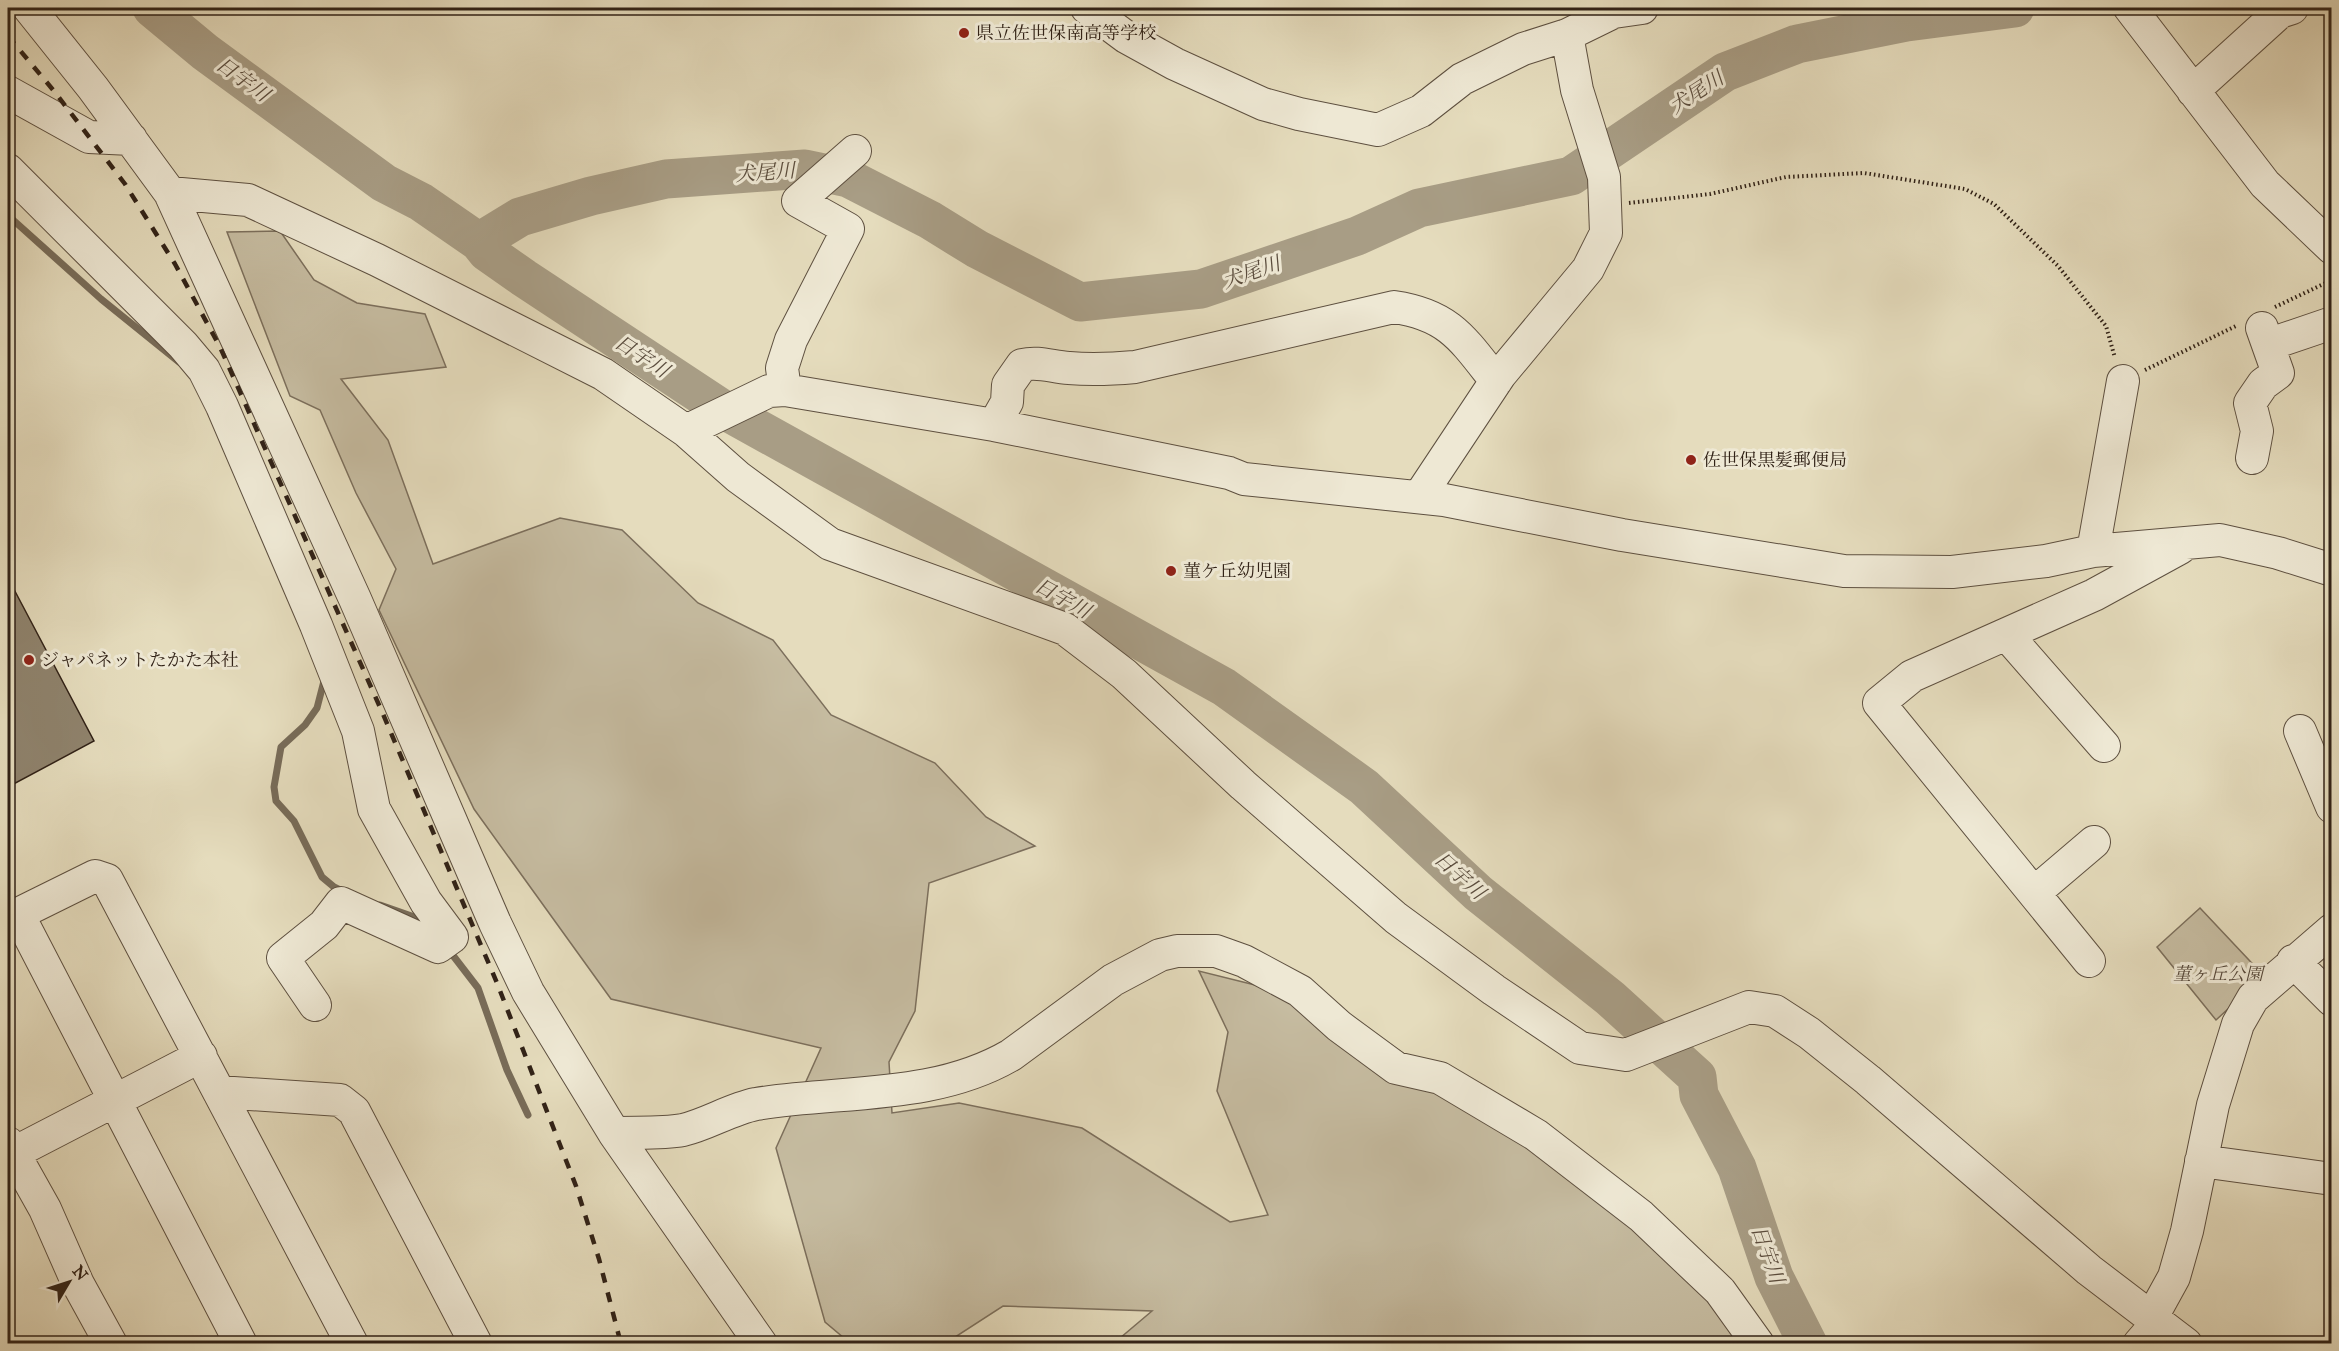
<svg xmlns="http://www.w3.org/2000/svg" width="2339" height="1351" font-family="'IM FELL Great Primer','Noto Serif JP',serif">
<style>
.green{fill:#c6bca1;stroke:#7c6f5c;stroke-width:1.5}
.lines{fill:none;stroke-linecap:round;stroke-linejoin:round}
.stream{stroke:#786c59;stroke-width:7}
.river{stroke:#a89d85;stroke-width:39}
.building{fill:#8f836d;stroke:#312217;stroke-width:1.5}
.minor-casing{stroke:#5e5040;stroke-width:34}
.path{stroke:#312217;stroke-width:4;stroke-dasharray:1.5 3;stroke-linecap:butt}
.minor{stroke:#eee8d4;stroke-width:32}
.rail{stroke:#312217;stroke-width:4.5;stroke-dasharray:10 10;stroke-linecap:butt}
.poi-dot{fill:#8f2418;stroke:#eee8d4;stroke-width:2}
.labels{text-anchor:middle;stroke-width:6;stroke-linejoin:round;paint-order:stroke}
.poi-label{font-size:18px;fill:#312217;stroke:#eee8d4;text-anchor:start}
.park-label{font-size:18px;font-style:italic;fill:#56483a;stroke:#eee8d4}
.water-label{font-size:20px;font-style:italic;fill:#5b4d3e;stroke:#eee8d4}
</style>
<rect width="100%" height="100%" fill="#e5dcbd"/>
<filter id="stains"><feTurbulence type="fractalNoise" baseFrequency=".00333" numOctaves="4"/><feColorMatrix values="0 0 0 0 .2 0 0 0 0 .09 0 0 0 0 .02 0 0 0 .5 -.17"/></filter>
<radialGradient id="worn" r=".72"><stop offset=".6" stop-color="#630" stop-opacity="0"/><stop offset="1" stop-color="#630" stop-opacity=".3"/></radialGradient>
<path class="green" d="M280,231l34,49 43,23 68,11 21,53 -105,12 47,61 45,124 127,-46 62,12 76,73 75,37 58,75 104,48 51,54 49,29 -106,37 -14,128 -26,51 3,51 67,-10 123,25 148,94 38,-7 -51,-124 11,-59 -29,-61 56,14 136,60 294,200 84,98 -656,1 39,-33 -149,-5 -57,37h-96l-25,-21 -49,-174 45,-100 -210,-49 -137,-190 -95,-199 17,-41 -40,-76 -36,-83 -30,-14 -63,-164z
M2200,908l64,68 -48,44 -59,-73z"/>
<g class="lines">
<path class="stream" d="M8,218l4,1 89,80 78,63
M325,677l-8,31 -12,17 -24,22 -7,40 2,14 18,20 28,56 12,10 10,5
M380,905l43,15
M448,949l30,39 29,82 21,45"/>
<path class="river" d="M152,8l53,44 179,131 37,19 58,40 8,10 37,26 200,132 500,277 140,100 114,106 132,105 87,79 2,18 38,73 37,109 34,67
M479,242l41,-25 71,-21 75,-17 139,-10 43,9 82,42 47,29 103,53 121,-13 156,-53 62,-28 152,-32 154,-104 72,-28 110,-22 108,-14"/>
</g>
<path class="building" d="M8,578l86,163 -86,46z"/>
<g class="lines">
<g class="minor-casing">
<path id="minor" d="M29,8l64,80 77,105 78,7 129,60 226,114 83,57 52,46 92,67 235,85 59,45 119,111 153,133 98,72 86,58 46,7 123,-48 26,4 34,22 59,47 221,190 97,74
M1087,8l39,29 49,27 88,40 36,10 79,16 43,-19 41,-32 61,-30 44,-14 47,-23 28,-4
M2130,8l135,176 67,64
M2193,91l87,-79 12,-4
M8,92l81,45 42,2
M8,170l175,175 21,25 18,36 94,219 42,106 16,78 52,93 26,35 -14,10 -97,-44 -17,22 -41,33 32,47
M170,193l185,406 140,324 33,69 86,141 147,211
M2270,344l62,-21
M785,390l-3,-22 9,-28 57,-111 -50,-28 57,-50
M994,425l13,-23 1,-17 14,-20c17,-4 30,2 47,3 22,2 44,1 66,-1l259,-60c55,8 69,32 102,74
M686,431l83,-40 16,-1 209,35 235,48 15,6 200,21 178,35 222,36 108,1 94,-11 47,-10 127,-11 58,13 54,17
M2252,458l5,-27 -7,-28 13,-19 15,-11 -16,-45
M1419,497l81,-122 88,-106 18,-36 -2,-56 -27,-87 -10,-55
M2093,551l30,-170
M2007,635l97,111
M2300,731l32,76
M2034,893l60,-51
M18,914l223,430
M8,919l87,-43 12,4 245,464
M2089,961l-210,-258 33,-27 182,-81 86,-47
M2293,961l39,39
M219,1092l121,8 14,11 122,233
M614,1133c22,-1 47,1 69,-3 25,-6 48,-21 73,-26 85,-14 178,-4 255,-49l102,-75 47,-25 17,-4h39l28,10 56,30 39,35 57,42 44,10 96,57 105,81 79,75 38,53
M8,1143l37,66 33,75 33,60
M8,1156l193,-100
M2201,1161l131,18
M2152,1317l22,-40 13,-46 26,-126 25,-81 15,-26 79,-68
M2139,1344l19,-22"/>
</g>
<path class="path" d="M1629,203l81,-9 76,-17 78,-4 101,16 29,15 64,62 48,60 9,32
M2275,307l57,-27
M2145,370l93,-45"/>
<use href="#minor" class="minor"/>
<path class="rail" d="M8,36l46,55 71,93 50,80 45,83 163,367 114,269 79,203 23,73 22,85"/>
</g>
<g class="poi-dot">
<circle cx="964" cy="33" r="6"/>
<circle cx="1691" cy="460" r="6"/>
<circle cx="1171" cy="571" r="6"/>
<circle cx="29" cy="660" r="6"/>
</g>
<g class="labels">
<g class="poi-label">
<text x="976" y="39">県立佐世保南高等学校</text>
<text x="1703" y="466">佐世保黒髪郵便局</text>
<text x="1183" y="577">菫ケ丘幼児園</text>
<text x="41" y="666">ジャパネットたかた本社</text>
</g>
<g class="park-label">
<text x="2218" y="980">菫ヶ丘公園</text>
</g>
<g class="water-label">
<text transform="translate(243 79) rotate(36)" y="7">日宇川</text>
<text transform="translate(1696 92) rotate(-33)" y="7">犬尾川</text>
<text transform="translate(765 172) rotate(-4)" y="7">犬尾川</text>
<text transform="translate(1251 272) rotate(-19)" y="7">犬尾川</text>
<text transform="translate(642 356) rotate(33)" y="7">日宇川</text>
<text transform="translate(1063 598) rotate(29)" y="7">日宇川</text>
<text transform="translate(1460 875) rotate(42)" y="7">日宇川</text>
<text transform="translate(1768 1254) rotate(70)" y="7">日宇川</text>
</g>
</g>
<rect width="2339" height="1351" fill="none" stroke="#e5dcbd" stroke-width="30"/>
<rect x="9" y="9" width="2321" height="1333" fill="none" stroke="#312217" stroke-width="3"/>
<rect x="15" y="15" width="2309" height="1321" fill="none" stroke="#312217" stroke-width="1.5"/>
<g transform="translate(69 1282) rotate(51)" stroke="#eee8d4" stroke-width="4.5" paint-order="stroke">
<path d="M0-4.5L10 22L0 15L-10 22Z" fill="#312217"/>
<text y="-9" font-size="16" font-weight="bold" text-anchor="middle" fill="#312217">N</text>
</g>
<rect width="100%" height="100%" filter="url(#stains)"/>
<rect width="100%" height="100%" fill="url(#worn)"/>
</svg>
